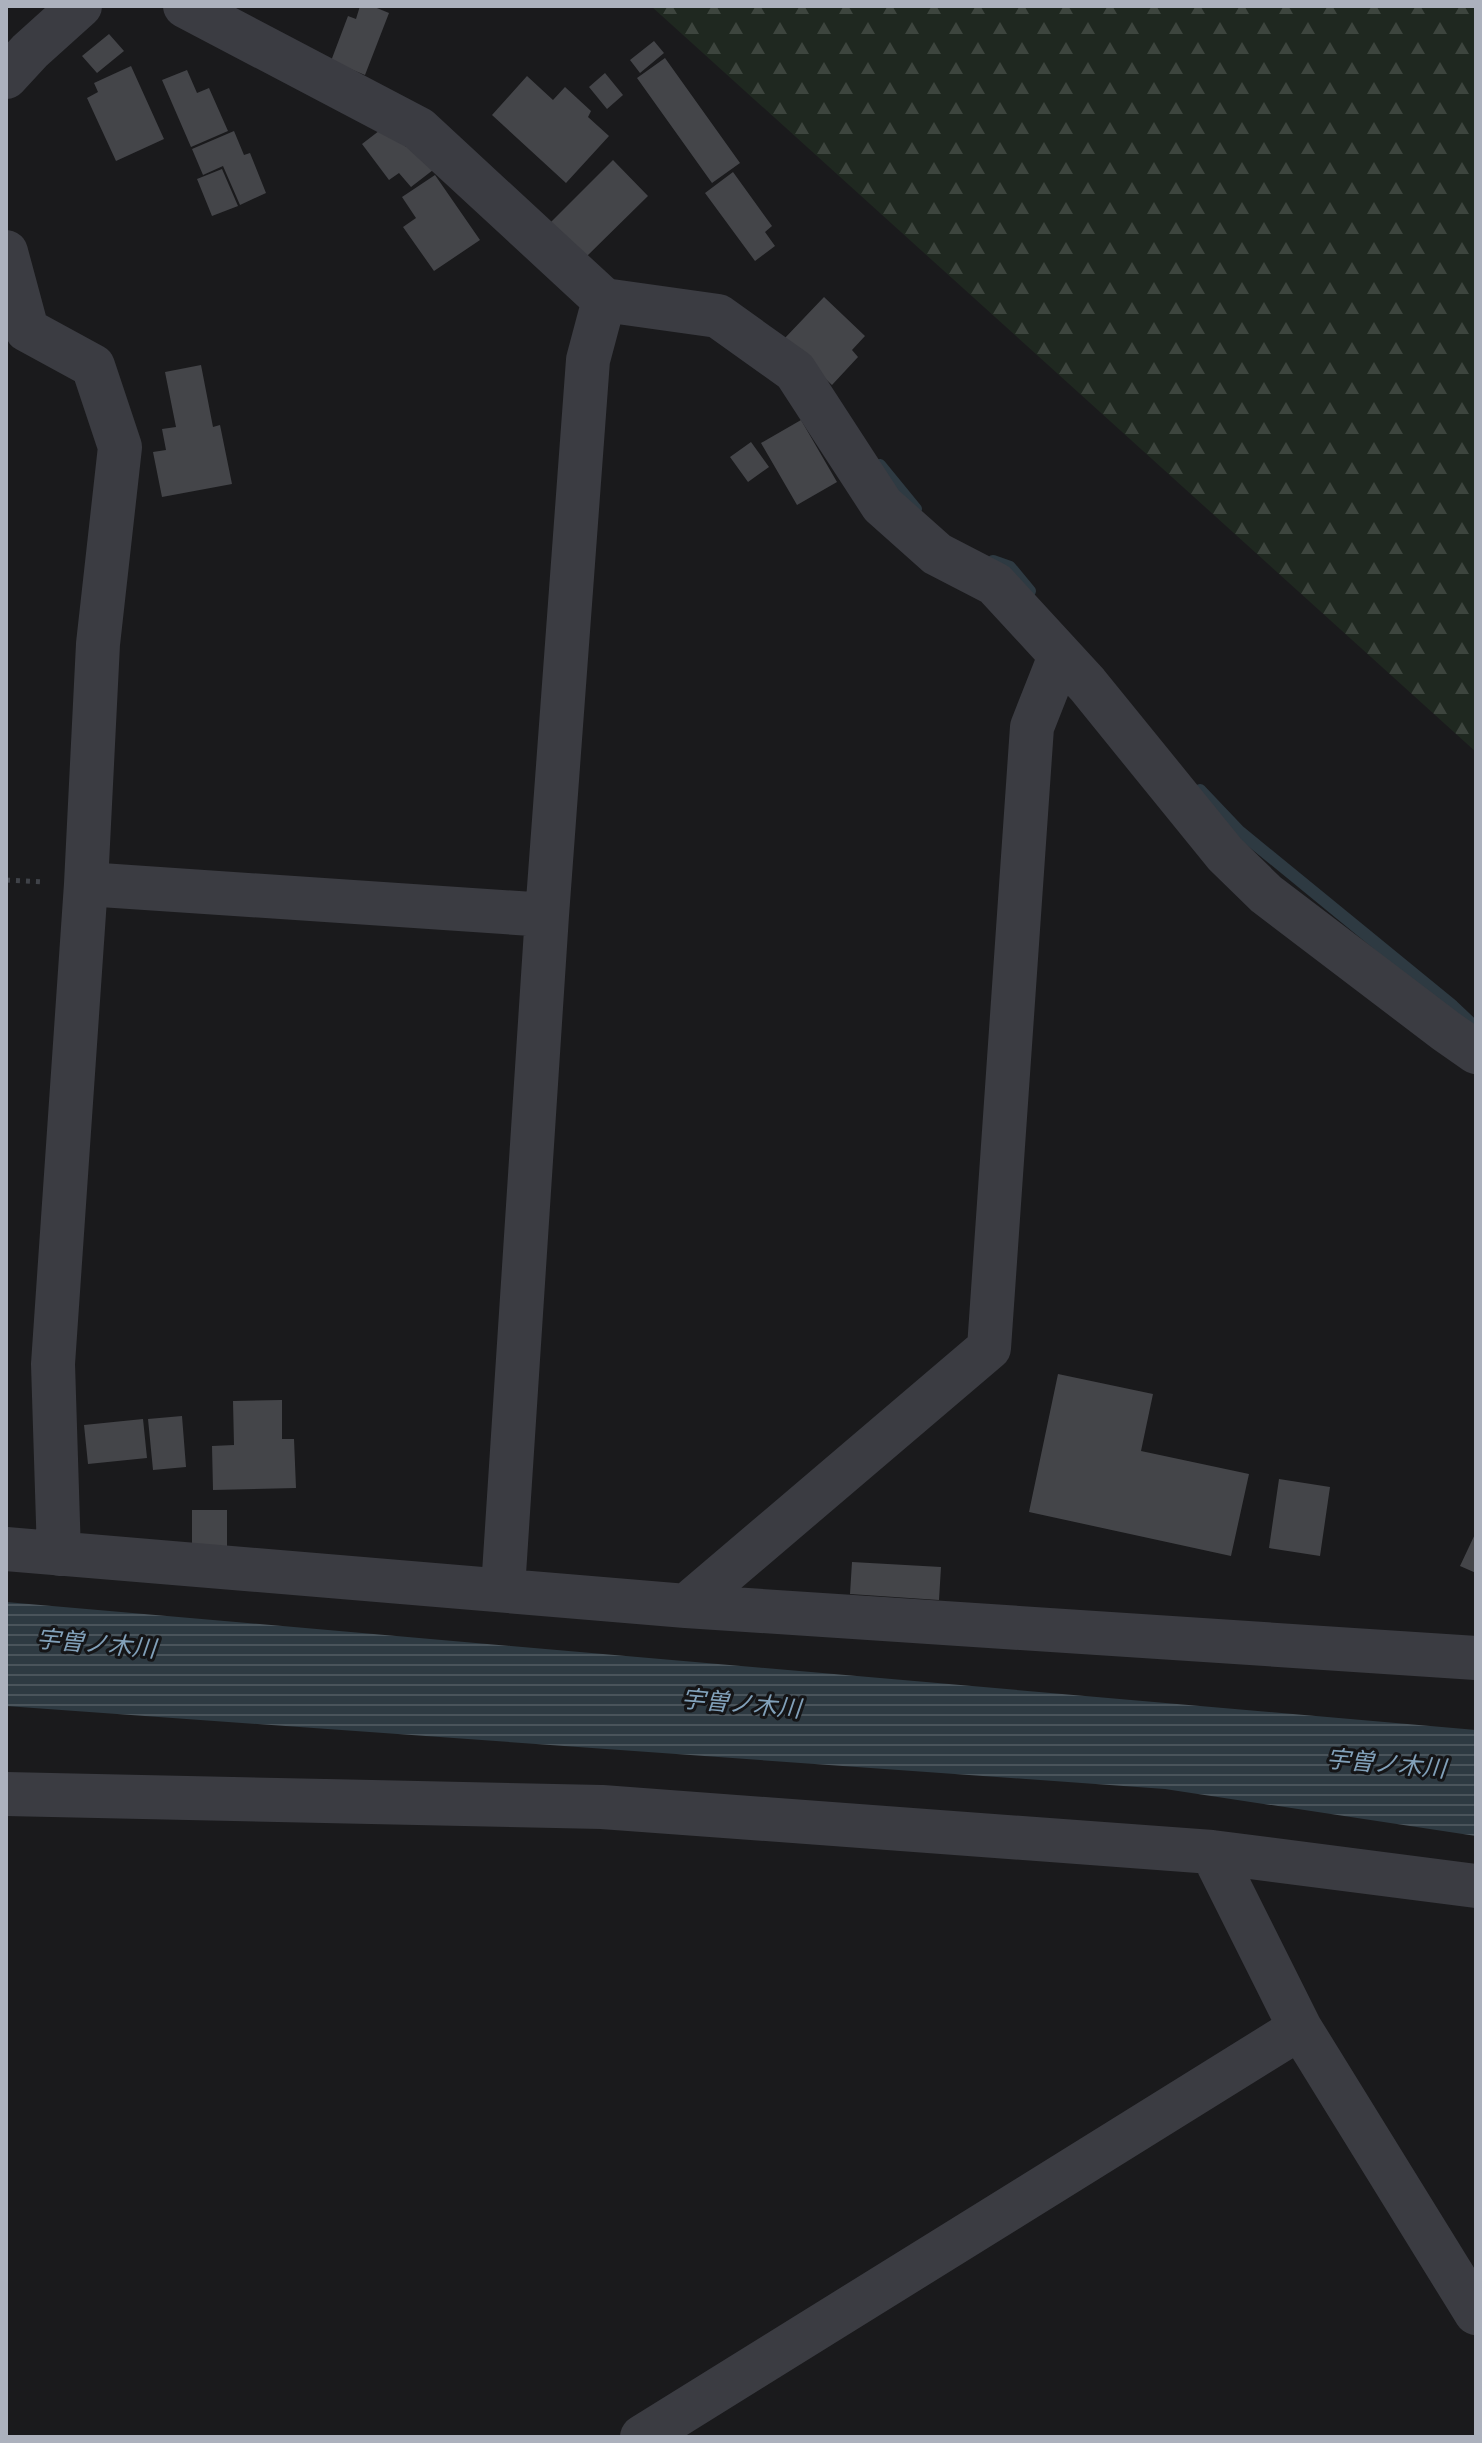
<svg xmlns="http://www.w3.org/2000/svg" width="1482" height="2443" font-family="'IBM Plex Sans','Noto Sans JP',sans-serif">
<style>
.forest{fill:url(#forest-firs)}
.water{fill:url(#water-rules)}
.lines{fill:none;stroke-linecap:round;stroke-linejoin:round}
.stream{stroke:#2e3a42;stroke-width:12}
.building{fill:#444549}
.path{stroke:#404349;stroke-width:5;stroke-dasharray:4 6;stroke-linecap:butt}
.minor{stroke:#3b3c42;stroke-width:44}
.labels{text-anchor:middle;stroke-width:6;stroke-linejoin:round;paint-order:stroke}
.water-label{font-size:24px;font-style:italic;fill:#81a0b9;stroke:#151517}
</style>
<defs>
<pattern id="forest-firs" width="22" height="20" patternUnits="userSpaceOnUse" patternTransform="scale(2)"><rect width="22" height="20" fill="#1f2820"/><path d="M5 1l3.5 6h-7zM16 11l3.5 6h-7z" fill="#3d453e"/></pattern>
<pattern id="water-rules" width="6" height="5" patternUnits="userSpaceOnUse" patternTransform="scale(2)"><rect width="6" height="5" fill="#2e3a42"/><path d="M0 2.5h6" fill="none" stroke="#4a545b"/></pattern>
</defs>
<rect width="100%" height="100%" fill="#1a1a1c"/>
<path class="forest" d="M651,6h825v746z"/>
<path class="water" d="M6,1602l1470,128v106l-311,-47 -1159,-83z"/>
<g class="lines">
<path class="stream" d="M880,465l36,44
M993,561l17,6 20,24
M1200,790l39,41 214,175 21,20"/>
</g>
<path class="building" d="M360,6h12l17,7 -24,62 -34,-14 17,-45 8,3z
M109,34l15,17 -27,22 -15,-17z
M654,41l10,12 -24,20 -10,-13z
M665,58l75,105 -28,20 -75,-105z
M131,66l33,73 -48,22 -29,-63 11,-6 -4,-9z
M187,70l10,23 12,-5 19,43 -37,16 -29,-67z
M605,73l18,22 -16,14 -18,-22z
M527,76l26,24 12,-13 26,24 -3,6 21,19 -43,47 -74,-68z
M388,124l18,23 6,-4 21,27 -22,17 -12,-14 -10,7 -27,-36z
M234,131l10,24 6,-2 16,40 -26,12 -17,-39 -20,9 -11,-26z
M613,160l35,36 -62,61 -35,-35z
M222,169l16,37 -26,10 -15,-37z
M733,172l39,54 -7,6 10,14 -20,15 -50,-68z
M435,175l45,65 -46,31 -31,-44 13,-9 -14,-21z
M824,297l41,39 -13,14 6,7 -26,28 -48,-46z
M201,365l12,62 7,-2 12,59 -70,13 -9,-45 13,-2 -4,-21 14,-2 -11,-55z
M801,420l36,62 -40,23 -36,-62z
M751,442l18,25 -21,15 -18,-25z
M1058,1374l95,20 -12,57 108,23 -18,82 -202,-44z
M282,1400v39h12l2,49 -83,2 -1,-44 22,-1 -1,-44z
M182,1416l4,51 -33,3 -5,-51z
M143,1419l4,39 -59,6 -4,-39z
M1279,1479l51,8 -10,69 -51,-8z
M192,1510h35v36h-35z
M1476,1532v41l-16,-7z
M852,1562l89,5 -2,33 -89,-6z"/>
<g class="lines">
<path class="path" d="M6,880l39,2"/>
<path class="minor" d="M185,6l234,123 185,171 114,16 77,55 87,134 55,49 58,30 92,100 138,170 41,40 180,137 30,21
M6,77l24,-26 50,-45
M6,252l21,78 66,36 27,81 -22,197 -12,240 -33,480 6,190
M86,884l461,31
M6,1549l680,57 303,-258 43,-621 28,-71
M503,1589l44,-674 41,-555 16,-60
M686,1606l790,52
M6,1794l596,13 610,45 264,34
M1212,1852l88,176 176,285
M642,2437l658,-409"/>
</g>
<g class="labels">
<g class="water-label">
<text transform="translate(96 1644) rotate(5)" y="8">宇曽ノ木川</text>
<text transform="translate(741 1704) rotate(5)" y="8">宇曽ノ木川</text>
<text transform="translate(1386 1764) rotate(5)" y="8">宇曽ノ木川</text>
</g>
</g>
<rect width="1482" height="2443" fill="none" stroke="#acb1bd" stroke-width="16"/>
</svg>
